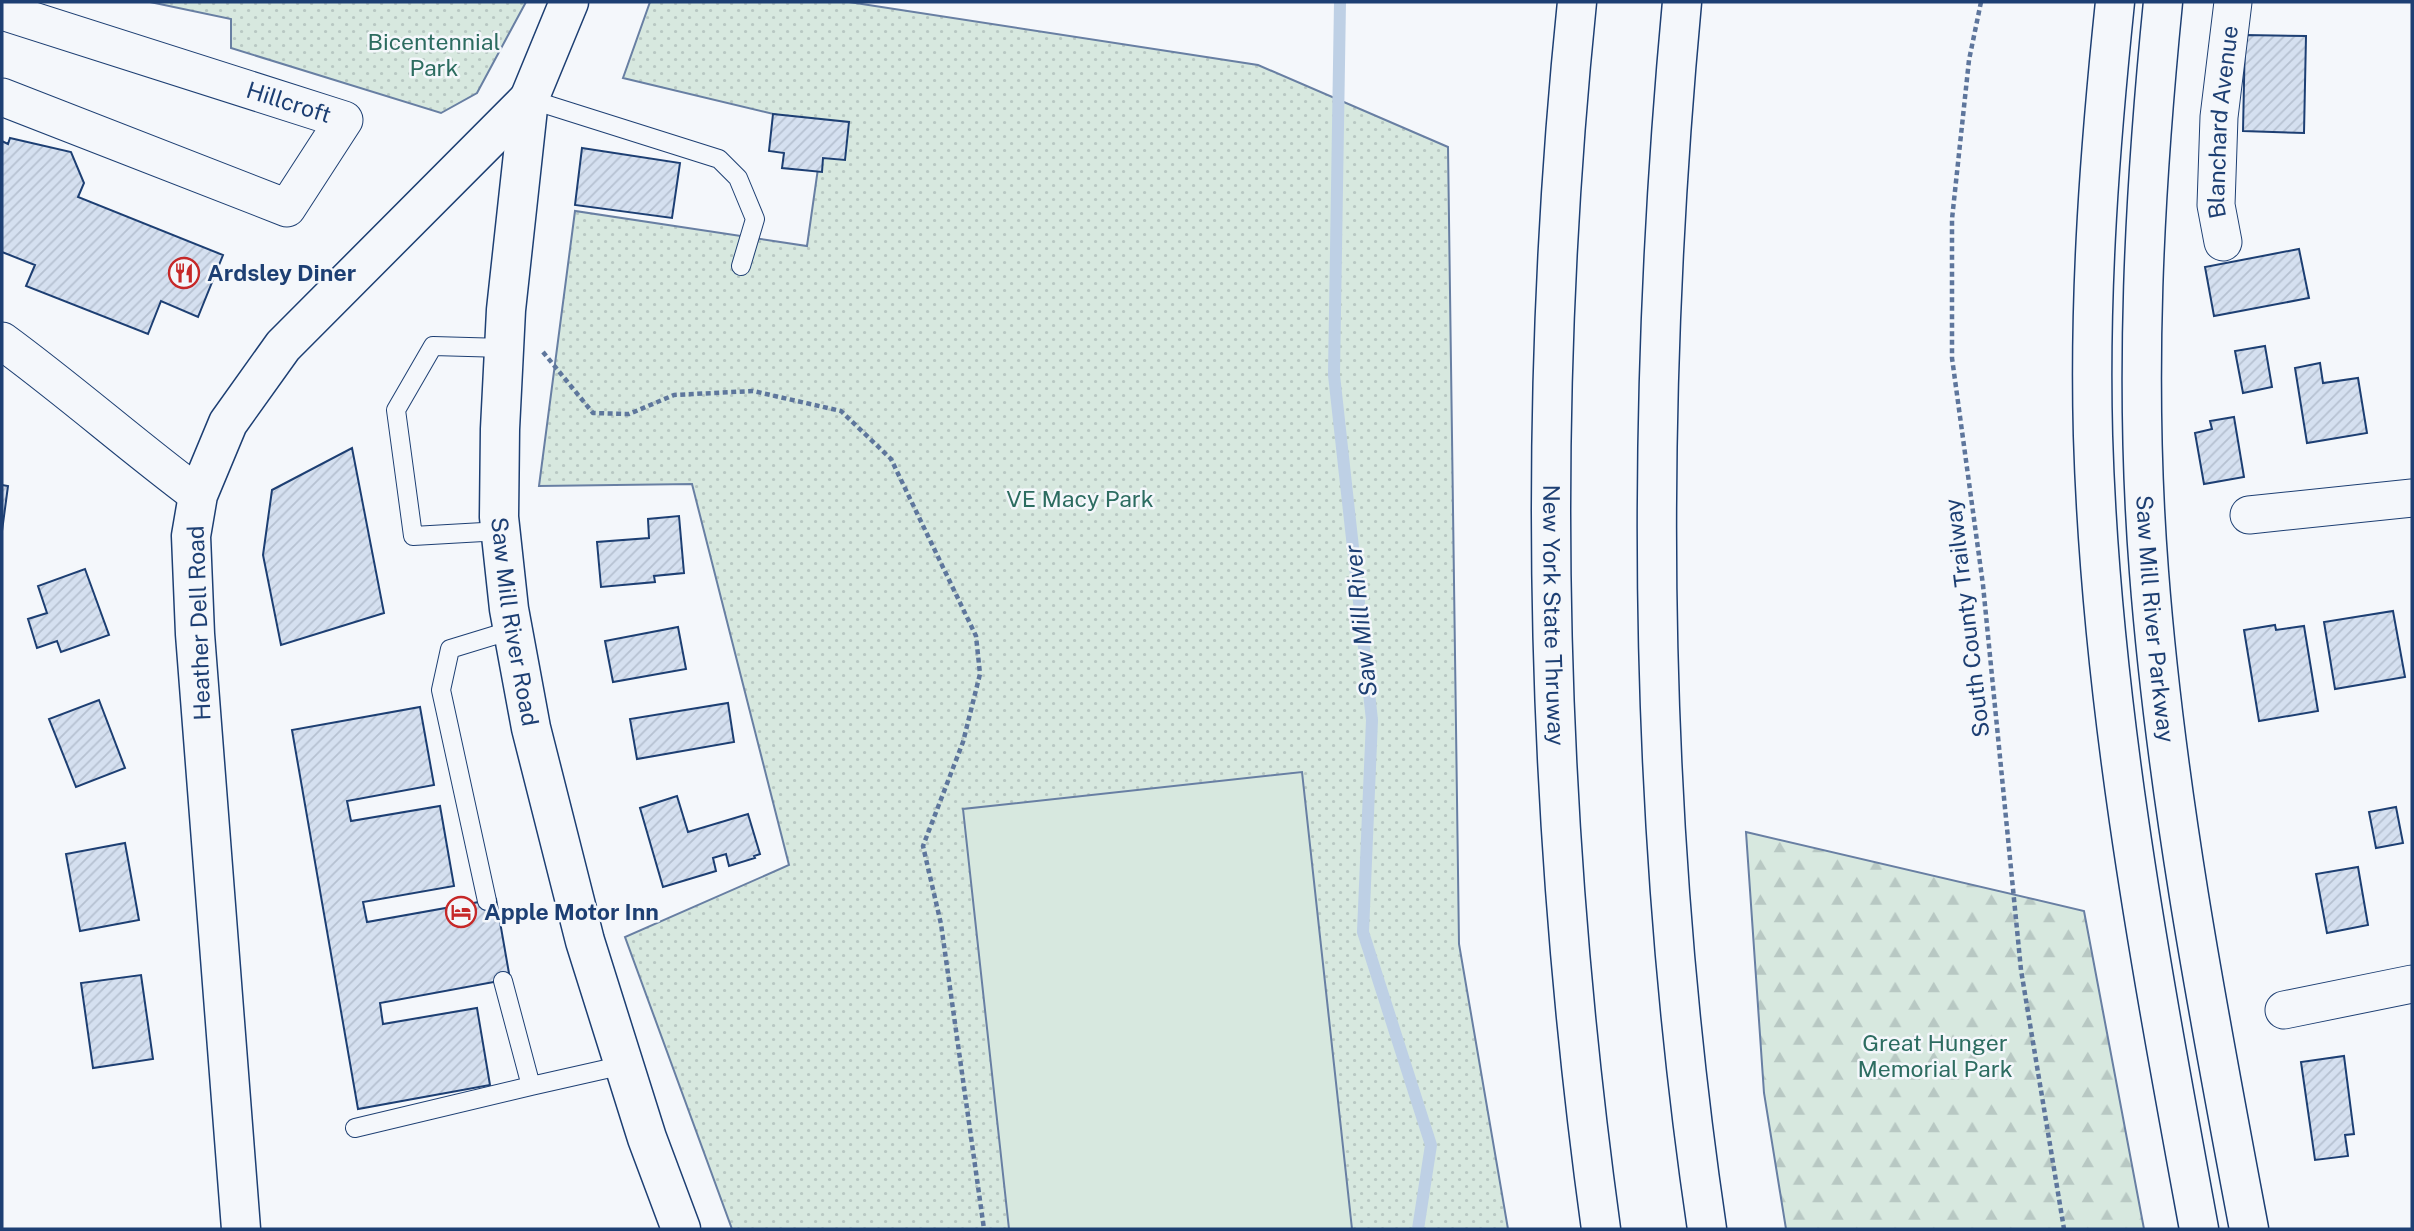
<svg xmlns="http://www.w3.org/2000/svg" width="2414" height="1231" font-family="'Public Sans',sans-serif">
<style>
.grass{fill:url(#grass-dots);stroke:#687fa3;stroke-width:2}
.forest{fill:url(#forest-firs);stroke:#687fa3;stroke-width:2}
.pitch{fill:#d7e8df;stroke:#687fa3;stroke-width:2}
.lines{fill:none;stroke-linecap:round;stroke-linejoin:round}
.stream{stroke:#bed0e5;stroke-width:12}
.building{fill:url(#building-hatch);stroke:#1d3f73;stroke-width:2}
.service-casing{stroke:#1d3f73;stroke-width:20}
.minor-casing{stroke:#1d3f73;stroke-width:39}
.tertiary-casing{stroke:#1d3f73;stroke-width:41}
.secondary-casing{stroke:#1d3f73;stroke-width:41}
.trunk-casing{stroke:#1d3f73;stroke-width:41}
.motorway-casing{stroke:#1d3f73;stroke-width:41}
.path{stroke:#5e769c;stroke-width:4.5;stroke-dasharray:5 3.5;stroke-linecap:butt}
.service{stroke:#f4f7fb;stroke-width:18}
.minor{stroke:#f4f7fb;stroke-width:37}
.tertiary{stroke:#f4f7fb;stroke-width:38}
.secondary{stroke:#f4f7fb;stroke-width:38}
.trunk{stroke:#f4f7fb;stroke-width:38}
.motorway{stroke:#f4f7fb;stroke-width:38}
.labels{text-anchor:middle;stroke-width:5;stroke-linejoin:round;paint-order:stroke}
.park-label{font-size:23px;fill:#2c6c60;stroke:#f4f7fb}
.street-label{font-size:23px;fill:#1d3f73;stroke:#f4f7fb}
.poi-label{font-size:23px;font-weight:bold;fill:#1d3f73;stroke:#f4f7fb;text-anchor:start}
.water-label{font-size:24px;font-style:italic;fill:#1d3f73;stroke:#f4f7fb}
</style>
<defs>
<pattern id="grass-dots" width="8" height="8" patternUnits="userSpaceOnUse" patternTransform="scale(1.75)"><rect width="8" height="8" fill="#d7e8df"/><path d="M2 2h.1M6 6h.1" fill="none" stroke="#b8c8c3" stroke-width="1.8" stroke-linecap="round"/></pattern>
<pattern id="forest-firs" width="22" height="20" patternUnits="userSpaceOnUse" patternTransform="scale(1.75)"><rect width="22" height="20" fill="#d7e8df"/><path d="M5 1l3.5 6h-7zM16 11l3.5 6h-7z" fill="#b8c8c3"/></pattern>
<pattern id="building-hatch" width="6" height="6" patternUnits="userSpaceOnUse" patternTransform="scale(1.75)"><rect width="6" height="6" fill="#d5e0f0"/><path d="M-1 1l2-2M0 6l6-6M5 7l2-2" fill="none" stroke="#b6c1d1"/></pattern>
</defs>
<rect width="100%" height="100%" fill="#f4f7fb"/>
<path class="grass" d="M150,2h376l-49,91 -36,20 -210,-65v-29z
M650,2h199l409,63 190,82 11,797 49,285h-776l-107,-292 164,-72 -97,-381 -153,2 36,-275 232,35 17,-120 -201,-48z"/>
<path class="forest" d="M1746,832l338,79 60,318h-358l-22,-136z"/>
<path class="pitch" d="M1302,772l50,457h-343l-46,-420z"/>
<g class="lines">
<path class="stream" d="M1340,2l-6,373 38,345 -9,212 68,213 -13,84"/>
</g>
<path class="building" d="M2245,35l61,1 -2,97 -61,-2z
M773,114l76,8 -4,38 -22,-2 -1,14 -40,-4 2,-15 -15,-2z
M10,138l61,14 13,31 -6,14 145,58 -25,62 -37,-16 -13,33 -122,-48 9,-21 -33,-13v-111l6,3z
M582,148l98,15 -8,55 -97,-13z
M2299,249l10,49 -95,18 -9,-49z
M2265,346l7,41 -29,6 -8,-42z
M2320,363l3,20 35,-5 9,55 -60,10 -12,-75z
M2234,417l10,60 -40,7 -9,-51 17,-4 -2,-8z
M352,448l32,165 -103,32 -18,-90 9,-65z
M2,485l6,1 -6,45z
M679,516l5,57 -30,3 1,6 -54,5 -4,-45 52,-4 -1,-19z
M85,569l24,66 -48,17 -4,-11 -20,7 -9,-29 19,-6 -9,-27z
M2393,611l12,66 -70,12 -11,-67z
M2275,625l1,5 28,-4 14,85 -59,10 -15,-91z
M678,627l8,42 -73,13 -8,-41z
M99,700l26,68 -49,19 -27,-68z
M728,703l6,39 -97,17 -7,-40z
M420,707l14,78 -87,16 4,20 89,-15 14,80 -91,16 4,20 129,-23 14,80 -130,24 3,21 94,-16 13,77 -132,24 -66,-379z
M677,796l11,36 60,-18 12,40 -6,2 1,2 -26,8 -3,-12 -13,4 3,13 -53,16 -23,-79z
M2396,807l7,36 -27,5 -7,-36z
M125,843l14,77 -59,11 -14,-77z
M2358,867l10,58 -41,8 -11,-59z
M141,975l12,84 -60,9 -12,-85z
M2344,1056l10,78 -9,1 3,21 -33,4 -14,-98z"/>
<g class="lines">
<g class="service-casing">
<path id="service" d="M529,99l190,60 19,19 17,41 -14,47
M501,531l-88,5 -17,-126 37,-64 71,2
M487,901l-46,-211 9,-41 62,-19
M503,981l28,105 93,-21
M355,1128l176,-42"/>
</g>
<g class="minor-casing">
<g id="minor">
<path id="s1" d="M2,11l342,109 -57,88 -285,-111"/>
<path id="s2" d="M2223,242l-7,-37 3,-88 14,-115"/>
<path d="M2,341c67,49 129,104 196,154"/>
<path d="M2249,515l163,-17"/>
<path d="M2284,1010l128,-26"/>
</g>
</g>
<g class="tertiary-casing">
<path id="tertiary" d="M241,1229l-46,-595 -4,-98 7,-41 30,-72 55,-77 246,-247"/>
</g>
<g class="secondary-casing">
<g id="secondary">
<path id="s3" d="M569,2l-40,97 -23,211 -6,119 -1,88 10,92 22,119 54,213 62,197 34,91"/>
</g>
</g>
<g class="trunk-casing">
<g id="trunk">
<path d="M2115,2c-15,144 -26,288 -22,434 8,267 58,531 106,793"/>
<path id="s4" d="M2163,2c-19,191 -29,378 -14,570 17,221 59,440 100,657"/>
</g>
</g>
<g class="motorway-casing">
<g id="motorway">
<path id="s5" d="M1577,2c-42,408 -32,821 24,1227"/>
<path d="M1682,2c-38,407 -35,822 25,1227"/>
</g>
</g>
<path class="path" d="M1981,2l-12,58 -17,159v139l31,227 38,385 43,259
M543,352l50,61 36,1 45,-19 79,-4 88,20 50,48 85,177 4,38 -17,68 -40,104 18,78 43,305"/>
<use href="#service" class="service"/>
<use href="#minor" class="minor"/>
<use href="#tertiary" class="tertiary"/>
<use href="#secondary" class="secondary"/>
<use href="#trunk" class="trunk"/>
<use href="#motorway" class="motorway"/>
</g>
<defs>
<g id="restaurant-ring" transform="scale(1.575)"><circle r="9.5" fill="#f4f7fb" stroke="#c62828" stroke-width="1.5"/><path d="M-5-6h1v4h1v-4h1v4h1v-4h1v5L-1.5 .5V6h-2V.5L-5-1ZM5-6V6H3V1.5H1.5Q1.5-4 5-6Z" fill="#c62828"/></g>
<g id="hotel-ring" transform="scale(1.575)"><circle r="9.5" fill="#f4f7fb" stroke="#c62828" stroke-width="1.5"/><path d="M-6-4.5h1.5V1H6V5H4.5V3h-9V5H-6ZM-4 0a1.8 1.8 0 1 1 3.6 0ZM.5 0V-2.5h3Q6-2.5 6 0Z" fill="#c62828"/></g>
</defs>
<g fill-rule="evenodd">
<use href="#restaurant-ring" x="184" y="273"/>
<use href="#hotel-ring" x="461" y="912"/>
</g>
<g class="labels">
<g class="park-label">
<text x="434" y="50">Bicentennial<tspan x="434" dy="26">Park</tspan></text>
<text x="1080" y="507">VE Macy Park</text>
<text x="1935" y="1051">Great Hunger<tspan x="1935" dy="26">Memorial Park</tspan></text>
</g>
<g class="street-label">
<text dy="8" stroke="none"><textPath href="#s1" startOffset="301">Hillcroft</textPath></text>
<text dy="8" stroke="none"><textPath href="#s2" startOffset="121">Blanchard Avenue</textPath></text>
<text dy="8" stroke="none"><textPath href="#s5" startOffset="614">New York State Thruway</textPath></text>
<text transform="translate(1967 618) rotate(-97)" y="8">South County Trailway</text>
<text dy="8" stroke="none"><textPath href="#s4" startOffset="618">Saw Mill River Parkway</textPath></text>
<text dy="8" stroke="none"><textPath href="#s3" startOffset="630">Saw Mill River Road</textPath></text>
<text transform="translate(199 623) rotate(-92)" y="8">Heather Dell Road</text>
</g>
<g class="poi-label">
<text x="207" y="281">Ardsley Diner</text>
<text x="484" y="920">Apple Motor Inn</text>
</g>
<g class="water-label">
<text transform="translate(1361 621) rotate(-96)" y="8">Saw Mill River</text>
</g>
</g>
<rect width="2414" height="1231" fill="none" stroke="#1d3f73" stroke-width="7"/>
</svg>
